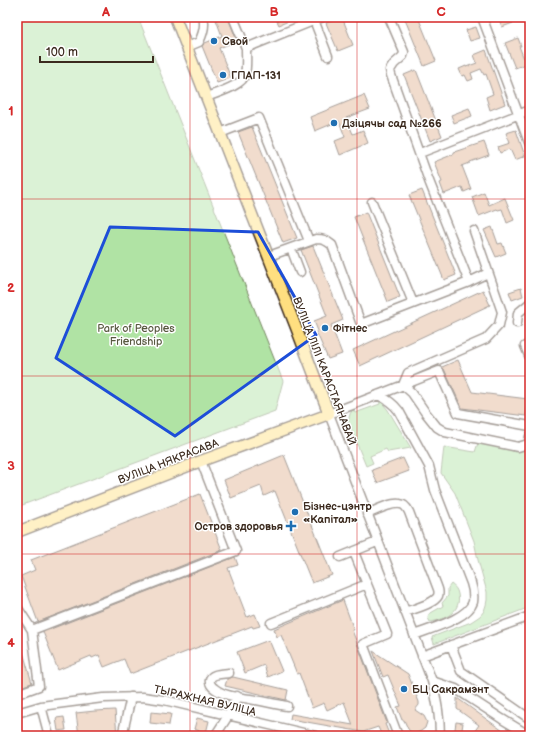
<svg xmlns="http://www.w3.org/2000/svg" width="547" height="753" font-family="'Balsamiq Sans',sans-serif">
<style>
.green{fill:#b0e3a4;stroke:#768661}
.building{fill:#dfb190;stroke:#3b2a1e}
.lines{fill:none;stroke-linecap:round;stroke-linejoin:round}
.minor-casing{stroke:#3b2a1e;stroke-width:11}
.major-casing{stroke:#3b2a1e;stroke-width:13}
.minor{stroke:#fff;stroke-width:8}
.major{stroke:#ffdf80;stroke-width:10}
.marked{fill:none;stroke:#1d4ed8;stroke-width:3;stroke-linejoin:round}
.grid{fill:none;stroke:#d62828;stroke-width:1;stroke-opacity:0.55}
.poi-dot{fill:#1f6fb2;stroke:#fff;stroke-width:1.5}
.labels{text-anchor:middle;stroke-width:3;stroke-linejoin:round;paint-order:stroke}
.poi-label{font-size:11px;font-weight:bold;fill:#3b2a1e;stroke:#fff;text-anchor:start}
.park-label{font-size:11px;fill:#585840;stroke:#fff}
.street-label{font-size:11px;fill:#3b2a1e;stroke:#fff}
.neatline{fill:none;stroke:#d62828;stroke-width:1.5}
.grid-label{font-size:13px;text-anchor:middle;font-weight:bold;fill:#d62828}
</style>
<rect width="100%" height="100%" fill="#fff"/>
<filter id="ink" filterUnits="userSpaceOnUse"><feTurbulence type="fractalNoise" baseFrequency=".025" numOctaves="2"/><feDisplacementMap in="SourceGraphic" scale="8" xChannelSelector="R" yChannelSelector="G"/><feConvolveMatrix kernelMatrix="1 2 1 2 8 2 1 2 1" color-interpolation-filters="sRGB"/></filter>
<g filter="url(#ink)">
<path class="green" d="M17,17h121l145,364 -8,30 -258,96z
M379,399l9,11 23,38 -23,4 -2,-3 -16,7 3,7 -7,3 -18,-44 2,-8 3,-5 2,4 25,-9z
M479,440l51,10v157l-96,37 -2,-7 39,-15 9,-6 4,-5 2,-6 1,-5v-8l-9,-32 -4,-19 -19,-48 -14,-20 3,-26 31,5z
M451,584c4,3 6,5 7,10 4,18 -14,26 -28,28l-2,-4 1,-4 14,-8 -1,-3 6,-7v-8z"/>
<path class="building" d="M215,17h13l9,24 -18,7 12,30 -14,5 -15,-37 3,-3 17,-7z
M275,17h19v2l-15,6z
M342,17l11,28 -15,6 -12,-28z
M404,17h14l18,44 -12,5z
M503,17h7l3,6 -11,4 -3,-8z
M476,27l4,11 -10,3 -4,-11z
M518,38l3,8h-2l7,18 -11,4 -10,-25z
M486,50l19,54 -15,6 -4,-13 7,-3 -7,-20 -2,1 -3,-6 -10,4 2,6 -5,2 -3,-6 -3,1 -3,-7 7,-3v1l11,-4 -3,-8z
M416,70l26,66 -12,5 -26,-66z
M364,95l6,14 -24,9 7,16 10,-4 5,13 -28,12 -5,-14 10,-4 -6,-16 -24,10 -5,-14z
M469,108l3,8 -18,7 -3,-8z
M252,127l45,111 -14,5 -45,-111z
M516,130l9,26 -10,4 -5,-11 -10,4 -2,-6 12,-4 -4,-10z
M484,142l5,13 -19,7v1l-8,3 9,23 -7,3 -2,-5 -18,7 -4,-11 2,-1 -8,-20 20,-8v-2z
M422,190l34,85 -12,5 -35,-85z
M484,192l5,13 16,-7 9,22 -7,3 -5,-14 -4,1 -1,-1 -18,7 -7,-19z
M366,212l34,85 -12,5 -34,-85z
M492,227l6,17 4,-1 4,10 -10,4 -12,-27z
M313,246l30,74 -12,5 11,29 -14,5 -12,-28h2l-4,-10 13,-5 -26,-66z
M521,288l2,8 -11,4 -3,-8z
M483,290l7,15 -130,61 -7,-16z
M458,360l14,32 56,7 -2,17 -64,-8 -18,-39 -2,-2z
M284,455l48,120 -20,8 -37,-92 -11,5 -3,-10 -30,12 -7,-18z
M403,458l6,13 -32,12 -5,-13z
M200,494l22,56 -184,72 -17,-46 14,-6 -4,-10z
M235,557l3,8 -10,3 19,49 8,-3 5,12 -7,2 -1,-2 -122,48 -6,-15 -20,8 -5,-12 -7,3 -1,-2 -33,14 -15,-38z
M343,600l11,30h-2l35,93 -2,1 4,10 -5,2h-2l-4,-9 -15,5 -73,-13 1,-5 62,11 -9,-23 -17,8 -3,-7 -12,5 -13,-35 -2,1 -16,-39 -4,2 -3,-8z
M269,640l13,31 -14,6 -4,-12 -19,8 -8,-21z
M373,651l35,23 11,28v3l-4,5 9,6 3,6 -2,6 -4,3 -6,3 -4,-2 -3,-3 -4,-9h-2l-5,-13 4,-1 -13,-31 -5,2z
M23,652l9,31 -15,5v-34z
M233,677l55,13 -2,10 -61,-14 2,-7z
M457,698l53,38h-39l8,-11 -22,-16z
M115,710l2,26h-38l-3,-23 19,-2z
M151,712l20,2 -2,11 -19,-2z
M64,717l2,13 -8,1 -2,-13z
M197,718l12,3 -3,12 -12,-4z
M456,722l7,1 -2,13h-7z"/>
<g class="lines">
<g class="minor-casing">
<path id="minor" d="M233,17l13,31 77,-31
M299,17l3,8
M389,17l15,35 -1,4 -9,8 -4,6 1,5 38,106 40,101
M482,17l48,128
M314,20l14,36
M187,47l12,-5c4,-8 7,-16 4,-25
M206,97c11,-4 38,-12 39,-23 2,-8 1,-17 1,-26
M220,133l39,-15 50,123
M420,153l110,-43
M372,202l41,101
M474,231l28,81 -3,13 -13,14 -78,34 -5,12 9,8 13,19 12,15 8,5 73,15 10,-3 2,-8
M291,248l9,24
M269,256l47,-17c7,0 10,1 16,6l29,79 108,-42 19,-9
M517,323l1,-10 12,-10
M525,346l5,12
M378,395c9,4 15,8 21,16l30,55 6,24 36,93c2,6 3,12 2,19 -5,17 -44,27 -59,33
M367,514c8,-3 24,-12 33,-10 4,0 7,4 9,8l29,77c1,3 1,4 0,7 -4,8 -25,13 -33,16
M354,552l33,82 -24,10 35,92
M340,557l37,-15
M17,607l15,23 204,-79 -35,-90
M271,623l96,-39
M451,645l10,26 69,48
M422,656l108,-40
M229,673c-5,1 -18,0 -19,7 -1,3 2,7 4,8 9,8 24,9 36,11 12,2 25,5 37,7
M432,681l24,8 46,30 28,17
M17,694l22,-8 -7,-56
M41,706l8,30
M17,713l24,-7 62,-8 40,-1 21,3 152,36
M122,736l9,-39
M215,736l13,-20 9,-20
M440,736c0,-19 -3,-36 -8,-55l-103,-267 49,-19 61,-24 19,42 72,13"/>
</g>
<g class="major-casing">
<path id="major" d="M17,532l184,-71 128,-47 -32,-84 -122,-313"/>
</g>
<use href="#minor" class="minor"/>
<use href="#major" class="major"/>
</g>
</g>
<path d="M0 0H547V753H0ZM110,227l148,5 58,103 -141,101 -119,-78z" fill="#fff" fill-opacity=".55" fill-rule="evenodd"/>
<path class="marked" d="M110,227l148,5 58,103 -141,101 -119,-78z"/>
<path class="grid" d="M190,17v719M357,17v719M17,199h513M17,376h513M17,554h513"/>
<g class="poi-dot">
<circle cx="214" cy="41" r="4"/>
<circle cx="223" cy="75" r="4"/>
<circle cx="334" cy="123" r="4"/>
<circle cx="325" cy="328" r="4"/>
<circle cx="295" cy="512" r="4"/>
<path d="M289 520h4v4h4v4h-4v4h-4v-4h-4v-4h4z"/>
<circle cx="404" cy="689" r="4"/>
</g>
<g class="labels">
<g class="poi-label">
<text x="222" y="45">Свой</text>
<text x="231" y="79">ГПАП-131</text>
<text x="342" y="127">Дзіцячы сад №266</text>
<text x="333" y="332">Фітнес</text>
<text x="303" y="510">Бізнес-цэнтр<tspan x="303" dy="13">«Капітал»</tspan></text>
<text x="283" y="530" text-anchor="end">Остров здоровья</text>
<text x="412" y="693">БЦ Сакрамэнт</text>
</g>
<g class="park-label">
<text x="136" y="332">Park of Peoples<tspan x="136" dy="13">Friendship</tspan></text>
</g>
<g class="street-label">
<text transform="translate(325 371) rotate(69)" y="4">ВУЛІЦА ЛІЛІ КАРАСТАЯНАВАЙ</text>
<text transform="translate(168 461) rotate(-21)" y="4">ВУЛІЦА НЯКРАСАВА</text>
<text transform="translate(205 700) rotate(13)" y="4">ТЫРАЖНАЯ ВУЛІЦА</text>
</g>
</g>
<rect width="547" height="753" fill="none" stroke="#fff" stroke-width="44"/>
<path d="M40 56v6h113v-6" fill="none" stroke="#3b2a1e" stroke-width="2"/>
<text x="46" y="56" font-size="12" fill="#3b2a1e" stroke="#ffffff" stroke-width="3" paint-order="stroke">100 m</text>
<rect x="22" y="22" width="503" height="709" class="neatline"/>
<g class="grid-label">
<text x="106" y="16">A</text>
<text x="274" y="16">B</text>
<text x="441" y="16">C</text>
<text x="11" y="115">1</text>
<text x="11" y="292">2</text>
<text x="11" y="470">3</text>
<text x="11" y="647">4</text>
</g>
</svg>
